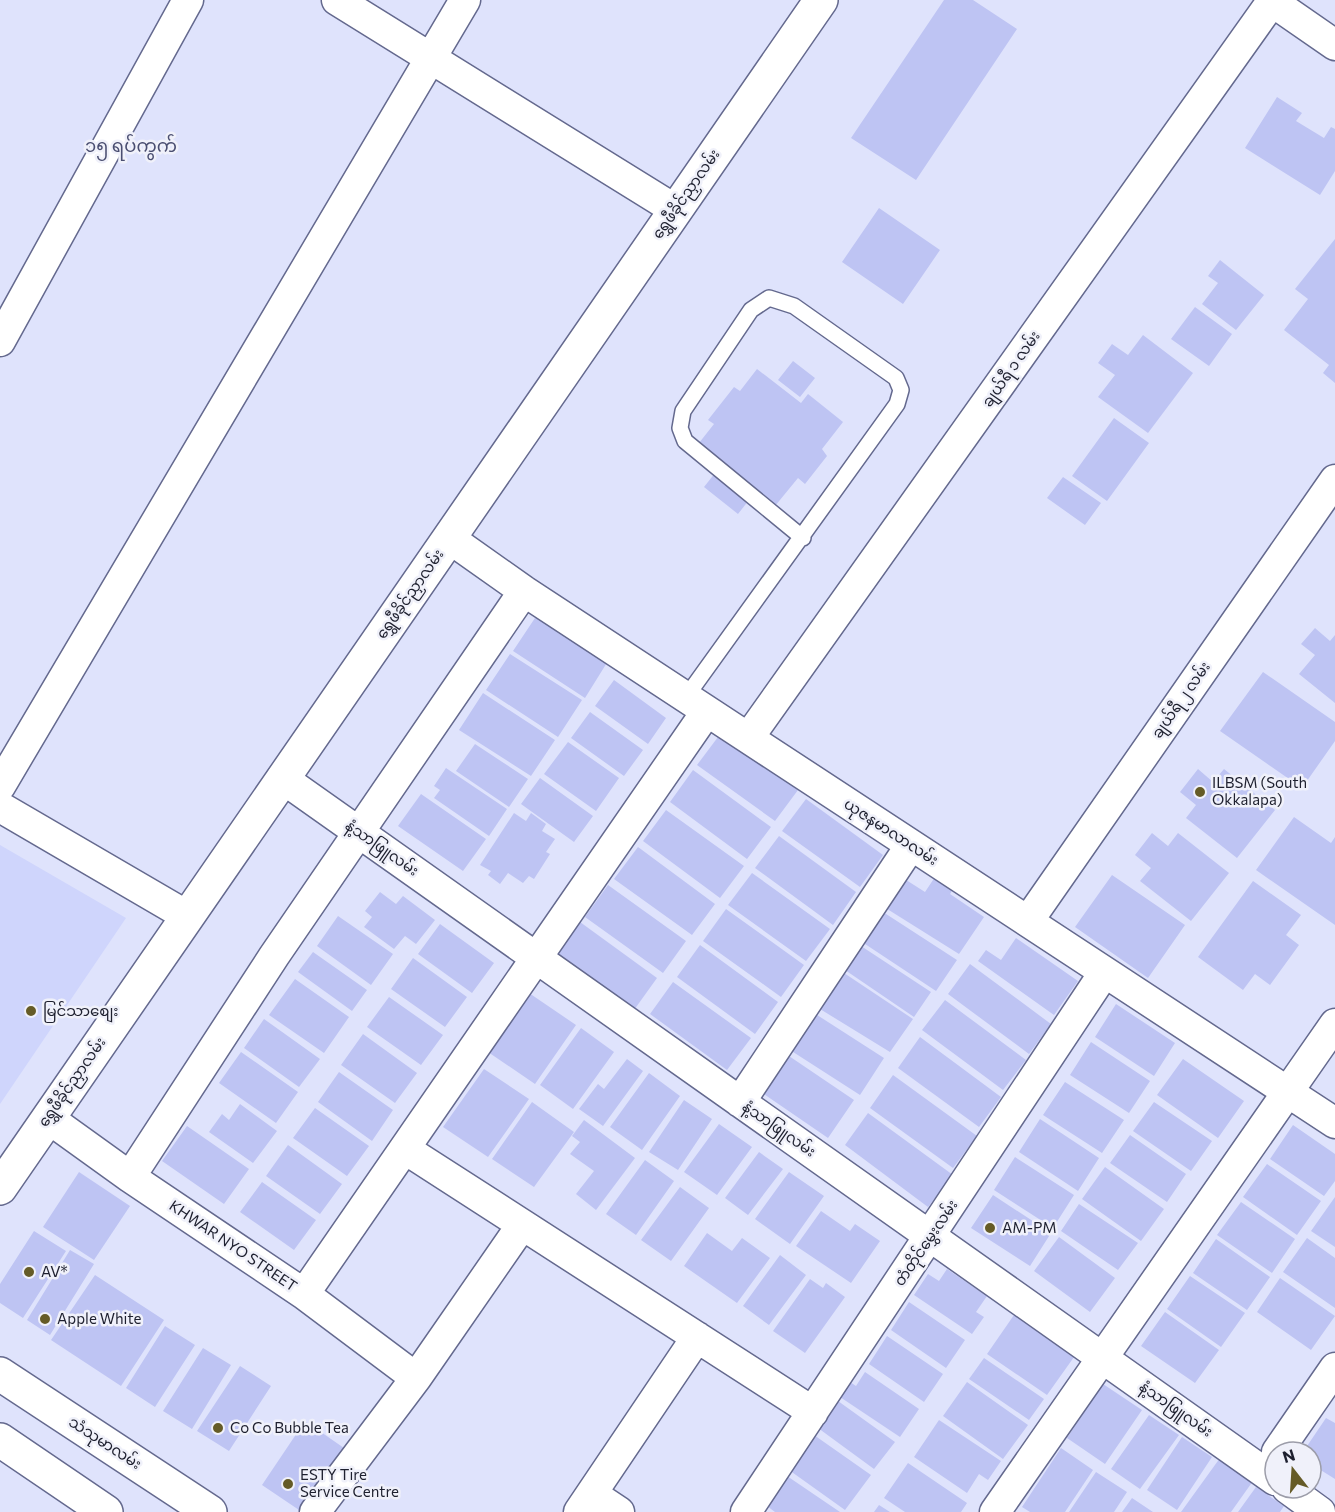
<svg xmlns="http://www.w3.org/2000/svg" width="1335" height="1512" font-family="Commissioner,'Noto Sans Myanmar',sans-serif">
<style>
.built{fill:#cfd5fc}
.building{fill:#bec4f3}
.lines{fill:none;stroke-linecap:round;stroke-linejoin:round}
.lane-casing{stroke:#64698e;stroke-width:18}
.street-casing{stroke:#64698e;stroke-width:33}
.secondary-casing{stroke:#64698e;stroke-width:36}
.primary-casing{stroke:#64698e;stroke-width:36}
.lane{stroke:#fff;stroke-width:15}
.street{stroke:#fff;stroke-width:30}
.secondary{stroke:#fff;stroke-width:33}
.primary{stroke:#fff;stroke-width:33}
.poi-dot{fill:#655b27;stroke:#f0f1fa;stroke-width:2}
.labels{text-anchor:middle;stroke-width:5;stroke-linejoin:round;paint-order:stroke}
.street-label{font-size:15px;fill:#1e202f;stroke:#f0f1fa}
.poi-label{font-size:15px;fill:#1e202f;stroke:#f0f1fa;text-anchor:start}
.quarter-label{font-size:18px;fill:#4a4e71;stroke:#f0f1fa}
</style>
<rect width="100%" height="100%" fill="#dfe3fc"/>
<path class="built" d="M0,845l126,73 -126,186z"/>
<path class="building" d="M944,0h29l44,29 -101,151 -65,-42z
M1277,97l25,16 -6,8 28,17 7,-11 4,2v42l-15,24 -75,-47z
M879,208l61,42 -37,54 -61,-42z
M1335,239v144l-12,-10 6,-8 -45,-35 24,-31 -13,-10z
M1220,260l44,35 -28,35 -34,-26 16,-21 -10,-7z
M1195,307l37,27 -23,32 -38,-27z
M1143,335l50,38 -45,60 -50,-36 17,-22 -17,-12 14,-19 16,11z
M793,361l22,17 -15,19 -22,-17z
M757,369l44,34 7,-9 35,28 -21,27 5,7 -22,28 -7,-6 -23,28 -19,-15 -18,23 -34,-27 19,-24 -24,-20 15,-19 -6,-4 26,-33 6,4z
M1114,418l35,25 -42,58 -35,-25z
M1063,477l38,26 -16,22 -38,-27z
M537,615l71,46 -23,37 -72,-47z
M1315,628l15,13 5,-6v68l-36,-29 16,-19 -14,-11z
M510,654l72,46 -24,37 -72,-47z
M1263,672l72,50v19l-33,47 -82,-57z
M614,680l52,38 -18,26 -53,-38z
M483,693l72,47 -24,36 -72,-46z
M590,712l53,38 -19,26 -53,-38z
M721,733l77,57 -23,31 -78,-56z
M568,742l51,36 -23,33 -52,-37z
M475,744l53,35 -19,28 -53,-36z
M446,768l61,41 -18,27 -55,-38 6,-8 -6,-4z
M1198,769l15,13 11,-13 51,41 -38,48 -51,-40 10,-13 -16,-13z
M693,770l78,57 -24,32 -77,-57z
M540,778l53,38 -19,26 -53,-38z
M421,794l65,45 -23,32 -65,-45z
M806,799l77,56 -23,32 -78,-56z
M666,810l78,56 -24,32 -77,-57z
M514,813l12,8 5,-8 15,11 -4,7 13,8 -9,13 4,2 -16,25 -5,-3 -6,7 -15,-10 -8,11 -12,-9 3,-4 -11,-6z
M1294,817l37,26 4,-6v88l-79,-55z
M1152,833l16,13 10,-13 51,40 -38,48 -51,-40 11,-13 -16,-13z
M779,836l77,56 -23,33 -78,-57z
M638,847l77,57 -23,31 -78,-56z
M752,873l78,56 -24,32 -78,-56z
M1112,875l73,50 -37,53 -73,-51z
M935,877l18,12 -3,5 34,23 -25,37 -75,-47 19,-29 22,14z
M1253,881l48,34 -15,20 13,10 -29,40 -15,-11 -12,16 -45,-33z
M608,885l78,56 -23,32 -78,-56z
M380,892l16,12 7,-8 32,24 -19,24 -11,-8 -11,13 -30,-22 8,-10 -7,-6z
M726,909l78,56 -23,32 -78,-56z
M883,912l74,48 -21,31 -74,-49z
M338,916l55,38 -22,31 -54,-39z
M580,922l77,56 -23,32 -78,-57z
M440,924l54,39 -22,30 -54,-39z
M1016,938l62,43 -24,34 -76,-54 8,-11 15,10z
M700,945l78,57 -23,32 -78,-57z
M861,946l70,46 -17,25 -69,-47z
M313,952l54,38 -15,21 -54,-39z
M413,958l54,39 -22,30 -54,-38z
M970,964l81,60 -22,30 -81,-60z
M841,971l72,48 -23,33 -70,-43z
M295,979l54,38 -25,36 -55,-38z
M673,982l78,56 -24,32 -77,-56z
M529,993l47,32 -41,59 -47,-32z
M389,997l54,38 -22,30 -54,-38z
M945,1000l81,60 -23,30 -81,-60z
M1116,1004l59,39 -21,33 -59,-39z
M814,1013l70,45 -24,37 -70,-45z
M264,1019l56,40 -21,28 -55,-39z
M581,1028l33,24 -41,57 -33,-24z
M363,1034l54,39 -22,30 -54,-38z
M920,1037l81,60 -22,30 -81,-59z
M1091,1042l59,39 -21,32 -59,-38z
M241,1052l57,40 -22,31 -57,-40z
M786,1054l68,46 -26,38 -67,-46z
M627,1059l16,12 -40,55 -24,-17 19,-25 6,5z
M1183,1059l61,42 -26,37 -61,-43z
M484,1069l45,30 -41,58 -45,-30z
M339,1072l54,38 -21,31 -54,-39z
M649,1073l31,23 -38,54 -32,-23z
M893,1075l84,61 -24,32 -83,-60z
M1065,1082l59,38 -22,33 -59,-38z
M684,1100l28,19 -34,51 -29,-18z
M532,1102l42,30 -40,55 -42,-28z
M1154,1102l58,39 -21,30 -58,-40z
M240,1104l37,27 -24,32 -44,-31 13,-18 7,6z
M315,1108l54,38 -22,30 -54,-38z
M868,1113l85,62 -25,32 -83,-62z
M1040,1119l59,39 -21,33 -59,-39z
M584,1120l51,38 -39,52 -20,-16 18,-23 -24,-17 10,-12 -8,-6z
M719,1124l33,23 -35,48 -33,-23z
M1293,1125l42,29v27l-11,15 -54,-37z
M187,1126l62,43 -25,35 -62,-43z
M1130,1135l56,39 -19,28 -57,-39z
M288,1145l54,39 -22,30 -54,-38z
M759,1152l24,17 -35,46 -23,-17z
M1015,1157l59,38 -21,33 -59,-38z
M645,1160l29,21 -38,54 -30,-21z
M1267,1164l54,37 -24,34 -54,-38z
M1105,1167l59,42 -23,32 -59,-42z
M79,1172l51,34 -36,54 -51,-33z
M789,1172l35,24 -34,48 -35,-25z
M262,1182l54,38 -22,30 -54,-38z
M680,1187l29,21 -38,53 -30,-21z
M993,1195l58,38 -21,33 -59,-38z
M1335,1197v50l-24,-16z
M1241,1202l54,37 -23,34 -55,-38z
M1079,1204l59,39 -20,27 -57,-39z
M821,1211l29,20 5,-7 25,17 -29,42 -55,-37z
M34,1231l32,20 -43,67 -23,-15v-19z
M707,1233l25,18 10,-13 28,20 -33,45 -53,-37z
M1059,1237l56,41 -25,34 -56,-41z
M1307,1238l28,20v50l-52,-36z
M1216,1239l54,38 -23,33 -54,-37z
M70,1250l24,14 -44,71 -23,-15z
M780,1255l26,20 -37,50 -26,-19z
M947,1269l40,27 -11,16 8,5 -12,17 -58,-39 14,-21 11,7z
M95,1275l69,45 -43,66 -70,-46z
M1190,1276l55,37 -24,34 -54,-38z
M1280,1278l55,38 -24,34 -54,-38z
M810,1279l13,9 3,-5 19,14 -40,56 -32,-22z
M909,1302l56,38 -19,28 -55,-38z
M1165,1312l54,38 -24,33 -54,-37z
M1014,1315l60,42 -27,38 -60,-41z
M165,1326l30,19 -40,62 -29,-19z
M887,1336l56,38 -19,28 -55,-38z
M203,1348l28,17 -39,64 -29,-18z
M984,1358l60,41 -15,21 -60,-41z
M240,1366l31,20 -42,65 -32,-20z
M865,1372l54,37 -19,28 -63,-42 10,-15 9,6z
M967,1382l61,43 -25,34 -60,-43z
M1103,1384l39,26 -37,54 -38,-26z
M838,1401l57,41 -21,27 -56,-41z
M1149,1415l30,20 -39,54 -29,-20z
M1326,1418l9,5v56l-24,-15v-12h-8z
M939,1420l62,41 -13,19 -9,-6 -12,19 -53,-36z
M305,1421l39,27 -42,64 -40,-27z
M814,1435l57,40 -26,35 -56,-40z
M1182,1437l30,20 -35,53 -30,-20z
M1061,1448l32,22 -28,42h-35l-8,-5z
M1220,1458l33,23 -22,31h-50z
M908,1463l59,40 -6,9h-56l-21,-14z
M1096,1472l31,20 -13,20h-45z
M787,1476l53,36h-65l-8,-6z
M1256,1487l28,19 -4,6h-42z
M1132,1498l21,14h-31z
M879,1505l11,7h-16z"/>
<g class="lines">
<g class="lane-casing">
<path id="lane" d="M686,697l211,-293 4,-14 -5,-12 -102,-72 -25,-8 -18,12 -68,101 -3,17 5,13 118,97"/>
</g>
<g class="street-casing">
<path id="street" d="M337,0l337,209
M1270,0l65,45
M0,341l188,-341
M449,538l75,53 811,532
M749,737l524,-737
M282,778l993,702
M0,786l465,-786
M0,807l187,109
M1028,921l307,-441
M740,1102l171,-257
M48,1118l82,59 174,117 112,84
M405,1149l408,263
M130,1177l144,-221 250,-365
M304,1294l403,-583
M1277,1452l58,-84
M1287,1488l33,24
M592,1494l27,18
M315,1512l101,-134 106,-153
M579,1512l118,-175
M746,1512l358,-539
M995,1512l340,-488"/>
</g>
<g class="secondary-casing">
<path id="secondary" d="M0,1188l821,-1188"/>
</g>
<g class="primary-casing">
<path id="primary" d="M0,1374l210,138
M0,1440l106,72"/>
</g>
<use href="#lane" class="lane"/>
<use href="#street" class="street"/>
<use href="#secondary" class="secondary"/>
<use href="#primary" class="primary"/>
</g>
<g class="poi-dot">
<circle cx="1200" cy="792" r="6"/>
<circle cx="31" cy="1011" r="6"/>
<circle cx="990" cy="1228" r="6"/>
<circle cx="29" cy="1272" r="6"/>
<circle cx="45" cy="1319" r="6"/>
<circle cx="218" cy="1428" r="6"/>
<circle cx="288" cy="1484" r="6"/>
</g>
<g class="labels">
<g class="street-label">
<text transform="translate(686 194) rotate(-55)" y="5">ရွှေဖီခိုင်ညှာလမ်း</text>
<text transform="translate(1011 369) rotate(-55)" y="5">ချယ်ရီ ၁ လမ်း</text>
<text transform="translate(410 594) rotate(-55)" y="5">ရွှေဖီခိုင်ညှာလမ်း</text>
<text transform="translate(1181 700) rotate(-55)" y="5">ချယ်ရီ ၂ လမ်း</text>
<text transform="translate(891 832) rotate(33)" y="5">ယုဇနမာလာလမ်း</text>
<text transform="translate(382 848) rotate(35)" y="5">နံ့သာဖြူလမ်း</text>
<text transform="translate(72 1082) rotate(-55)" y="5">ရွှေဖီခိုင်ညှာလမ်း</text>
<text transform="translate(779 1129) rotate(35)" y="5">နံ့သာဖြူလမ်း</text>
<text transform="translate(926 1243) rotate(-56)" y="5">တံတိုင်မွှေးလမ်း</text>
<text transform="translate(233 1246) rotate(34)" y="5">KHWAR NYO STREET</text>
<text transform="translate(1176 1409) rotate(35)" y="5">နံ့သာဖြူလမ်း</text>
<text transform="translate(105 1443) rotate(33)" y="5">သံသုမာလမ်း</text>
</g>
<g class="poi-label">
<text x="1212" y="788">ILBSM (South<tspan x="1212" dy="17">Okkalapa)</tspan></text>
<text x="43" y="1016">မြင်သာစျေး</text>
<text x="1002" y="1233">AM-PM</text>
<text x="41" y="1277">AV*</text>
<text x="57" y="1324">Apple White</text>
<text x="230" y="1433">Co Co Bubble Tea</text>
<text x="300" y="1480">ESTY Tire<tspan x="300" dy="17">Service Centre</tspan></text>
</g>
<g class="quarter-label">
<text x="131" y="152">၁၅ ရပ်ကွက်</text>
</g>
</g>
<g transform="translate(1293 1470) rotate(343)"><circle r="28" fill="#f0f1fa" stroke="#9c9da9" stroke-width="1.5"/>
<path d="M0-4.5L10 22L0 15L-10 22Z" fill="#655b27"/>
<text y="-9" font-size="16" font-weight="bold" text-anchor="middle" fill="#1e202f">N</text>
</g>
</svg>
